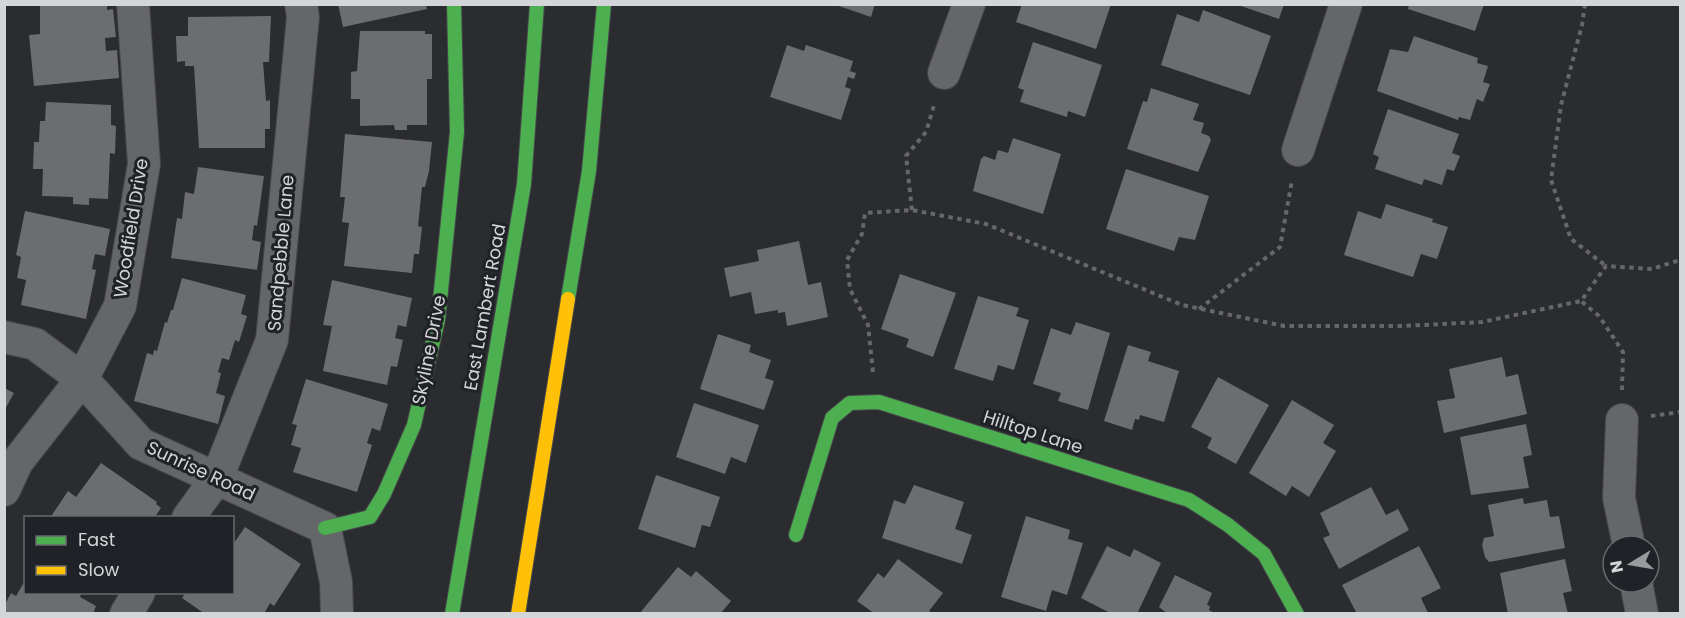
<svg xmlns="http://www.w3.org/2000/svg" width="1685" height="618" font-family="Poppins,sans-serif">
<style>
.building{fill:#6c6d70}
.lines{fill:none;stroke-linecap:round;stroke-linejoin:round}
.street-casing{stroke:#46474a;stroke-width:34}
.fast-casing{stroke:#46474a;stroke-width:16}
.slow-casing{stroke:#46474a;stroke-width:16}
.path{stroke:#666769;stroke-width:4;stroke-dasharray:4.5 4.5;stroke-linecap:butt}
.street{stroke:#656669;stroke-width:32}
.fast{stroke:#4caf50;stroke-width:14}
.slow{stroke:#ffc107;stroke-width:14}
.labels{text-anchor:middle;stroke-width:6;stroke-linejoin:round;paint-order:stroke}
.street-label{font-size:18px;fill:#d3d5d8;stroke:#202227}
</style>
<rect width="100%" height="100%" fill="#2b2c2f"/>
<path class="building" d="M40,4h67v6l6,-1 3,28 -11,1 1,13 11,-1 2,28 -85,8 -5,-51 11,-1z
M338,4h88l1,5 -84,18z
M833,4h42l-4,13z
M1022,4h89l-15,45 -80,-27z
M1235,4h49l-5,15z
M1409,4h75l-9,27 -67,-22z
M1203,10l68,26 -21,59 -89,-30 16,-51 22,8z
M271,16l-2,46h-6l3,39 4,-1v29h-5v19h-66l-5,-82h-9v-5l-8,1 -1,-26h12v-19z
M360,31h65v3h7v45h-5v46h-20v5h-12l-1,-5 -34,1v-27h-9v-27l6,-1z
M1414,36l64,22 -1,5 11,3 -5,16 7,2 -7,18 -6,-3 -7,21 -11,-3 -1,3 -81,-29 13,-42 18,3z
M1033,42l69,23 -17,52 -17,-6 -1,6 -47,-15 4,-12 -6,-2z
M787,45l17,6 2,-6 47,16 -3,10 6,2 -2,6 -6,-2 -3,10 6,2 -10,31 -71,-23z
M1151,88l48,16 -6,16 11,3 -3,10 8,3 2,4 -13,32 -71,-23 16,-48 4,1z
M46,102l65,3v20l5,1 -1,28 -5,-1 -2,46 -19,-1v7l-16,-1v-7l-31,-1 1,-27h-10l1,-27h5l1,-21h5z
M1388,109l71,25 -7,19 8,3 -6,15 -7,-2 -5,16 -18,-6 -2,6 -47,-16 4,-12 -6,-3z
M345,134l87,8 -3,29 -4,16h-3l-4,39 4,1 -3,27h-5l-2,19 -68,-7 5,-43 -7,-1 3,-25h-5z
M1013,138l48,16 -18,60 -70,-23 8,-32 3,-3 11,4 3,-10 10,3z
M198,167l66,9 -7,50 -3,-1 -2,15 9,2 -4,28 -86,-12 6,-40 5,1 3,-27 9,2z
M1126,169l83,27 -14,44 -16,-3 -5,14 -68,-22z
M1386,204l47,15 -1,3 16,5 -11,32 -16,-5 -8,23 -69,-22 14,-44 23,8z
M25,211l85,18 -5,27 -10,-2 -3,15 4,1 -10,49 -65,-14 5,-25 -9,-2 4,-21 -5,-2z
M799,241l9,44 13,-3 7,35 -41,9 -2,-14 -7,1v-3l-23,4 -4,-22 -21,5 -6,-29 35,-7 -2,-11z
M900,274l56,19 -23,64 -27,-10 3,-8 -28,-10z
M182,278l64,17 -5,19 6,2 -8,26 -4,-2 -6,20 -7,-2 -4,14 3,1 -5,20 9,3 -7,28 -84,-23 13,-48 6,2 1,-5 3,1 8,-29 2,1 4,-13h2z
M332,280l80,18 -6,29 -8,-2 -3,13 8,2 -6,27 -6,-1 -4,19 -64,-14 9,-45 -9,-1z
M978,296l41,12 -3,8 13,4 -15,50 -16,-5 -5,16 -39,-12z
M1076,322l34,11 -22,77 -30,-9 3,-8 -28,-9 18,-56 20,7z
M718,334l33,11 -2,7 22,8 -6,18 9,3 -10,29 -64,-21z
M1128,345l23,7 -3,9 31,10 -15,51 -24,-7 -1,5 -4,-1 -3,11 -28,-9z
M1502,357l4,20 12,-3 9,40 -83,19 -7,-32 18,-3 -6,-29z
M1218,377l51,28 -33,59 -29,-16 5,-10 -21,-11z
M306,379l82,25 -8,27 -8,-3 -5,15 5,2 -15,47 -64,-20 8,-24 -10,-3 6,-20 -5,-1z
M4,388l10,5 -10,18z
M1292,400l42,25 -11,18 13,8 -27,46 -17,-11 -6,10 -37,-23z
M694,403l65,22 -13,38 -15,-6 -6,17 -49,-17z
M1526,424l6,31 -9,2 6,31 -58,7 -11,-58z
M101,463l56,39 -1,2 5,4 -7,10h-104l18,-27 8,6z
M656,475l64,22 -10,30 -8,-2 -7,23 -57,-19z
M914,485l50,17 -9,27 17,6 -10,29 -80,-26 12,-38 11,4z
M1371,487l15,28 12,-6 11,21 -70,39 -16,-31 7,-3 -10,-22z
M1523,498l1,6 23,-4 3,17 9,-1 6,32 -76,14 -4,-5 -3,-12 2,-7 10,-2 -6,-31z
M1026,516l44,14 -2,9 15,4 -16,52 -15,-5 -6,21 -45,-14z
M245,527l56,37 -27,42 -4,-3 -6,11h-59l-23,-16 4,-6h46v-46z
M1107,546l23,11 4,-8 27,14 -24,51h-25l-31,-16z
M1419,546l22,42 -20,10 7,15 -71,1 -15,-29z
M898,559l45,34 -14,18 4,3h-58l-18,-13 21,-28 6,5z
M1565,559l7,32 -9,2 5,21h-60l-8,-41z
M678,567l13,10 5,-6 35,30 -11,13h-81z
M1175,575l37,18 -5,12 3,1 -1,4 7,4h-48l-9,-7z
M26,579v13h56l-2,5 16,9 -3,8h-89v-8l7,-13 5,3z"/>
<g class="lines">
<g class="street-casing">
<path id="street" d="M944,73l25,-69
M1298,150l48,-146
M4,337l31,7 47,35 59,65 184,84 11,54 1,32
M1622,420l-3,78 10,48
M4,490l13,-28 65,-83 38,-73 24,-142 -11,-160
M188,518l29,-40 55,-138 31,-323 -2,-13
M1636,582l6,32
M126,614l13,-22"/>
</g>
<g class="fast-casing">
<path id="fast" d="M568,299l21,-128 15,-167
M325,528l45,-11 14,-23 30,-69 24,-105 19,-188 -3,-128
M796,535l36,-117 18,-15 29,-1 310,98 39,25 36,29 33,60
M452,614l72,-430 13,-180"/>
</g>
<g class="slow-casing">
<path id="slow" d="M518,614l50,-315"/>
</g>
<path class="path" d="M1585,4l-3,21 -21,80 -10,75 20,59 35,27
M912,210l-6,-54 20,-24 9,-30
M1199,309l81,-62 12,-67
M873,372l-5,-47 -18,-36 -3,-29 15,-26 3,-21 47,-3 74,14 196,81 102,21h119l79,-4 99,-21
M1622,390l1,-38 -24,-36 -18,-15 25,-35 46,3 28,-9
M1651,416l29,-4"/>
<use href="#street" class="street"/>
<use href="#fast" class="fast"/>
<use href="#slow" class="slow"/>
</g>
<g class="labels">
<g class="street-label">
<text transform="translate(131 228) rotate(-81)" y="6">Woodfield Drive</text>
<text transform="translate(281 253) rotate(-85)" y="6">Sandpebble Lane</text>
<text transform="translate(485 307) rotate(-80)" y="6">East Lambert Road</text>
<text transform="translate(429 350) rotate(-79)" y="6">Skyline Drive</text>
<text transform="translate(1033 432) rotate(18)" y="6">Hilltop Lane</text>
<text transform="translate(201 471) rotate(25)" y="6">Sunrise Road</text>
</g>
</g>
<rect width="1685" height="618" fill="none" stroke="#d3d5d8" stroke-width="12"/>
<rect x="24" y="516" width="210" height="78" fill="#202227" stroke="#686a6e" stroke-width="1.5"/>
<rect x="36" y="536" width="30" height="9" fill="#4caf50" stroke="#686a6e" stroke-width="1.5"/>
<text x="78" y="546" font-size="18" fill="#d3d5d8">Fast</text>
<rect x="36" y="566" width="30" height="9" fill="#ffc107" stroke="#686a6e" stroke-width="1.5"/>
<text x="78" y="576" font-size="18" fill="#d3d5d8">Slow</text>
<g transform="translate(1631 564) rotate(259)"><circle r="28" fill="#202227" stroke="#686a6e" stroke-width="1.5"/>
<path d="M0-4.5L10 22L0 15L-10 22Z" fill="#989a9d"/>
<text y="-9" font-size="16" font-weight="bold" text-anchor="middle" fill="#d3d5d8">N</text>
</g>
</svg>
